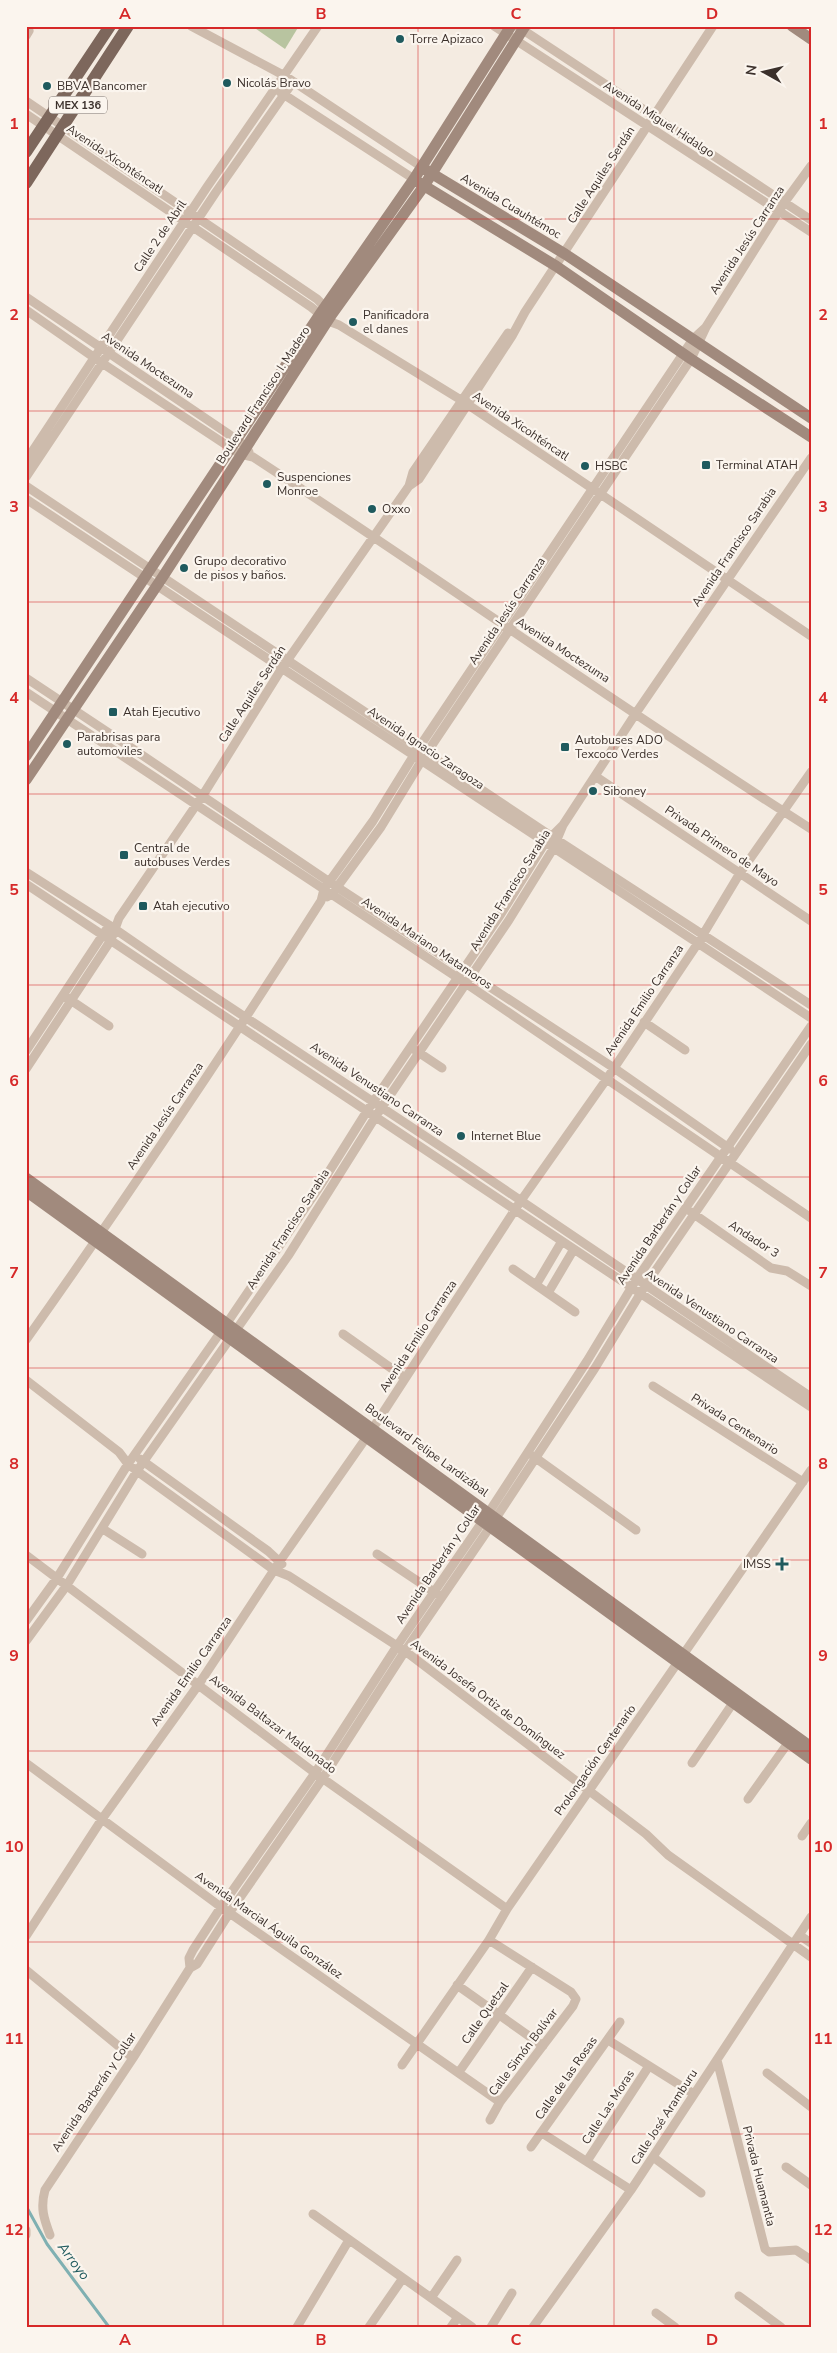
<svg xmlns="http://www.w3.org/2000/svg" width="837" height="2353" font-family="'Nunito Sans',sans-serif">
<style>
.park{fill:#b8c4a0}
.lines{fill:none;stroke-linecap:round;stroke-linejoin:round}
.stream{stroke:#7fb0b2;stroke-width:3}
.street{stroke:#cdbbac;stroke-width:9}
.secondary{stroke:#a18a7d;stroke-width:11}
.primary{stroke:#7d675c;stroke-width:12}
.grid{fill:none;stroke:#d62828;stroke-width:1;stroke-opacity:0.55}
.poi-dot{fill:#1f5a5e;stroke:#fbf5ee;stroke-width:2}
.labels{text-anchor:middle;stroke-width:4.5;stroke-linejoin:round;paint-order:stroke}
.shield{fill:#fbf5ee;stroke:#756b66;stroke-width:1}
.shield-label{font-size:11px;font-weight:bold;fill:#3b302b}
.poi-label{font-size:12px;fill:#3b302b;stroke:#fbf5ee;text-anchor:start}
.street-label{font-size:12px;fill:#3b302b;stroke:#fbf5ee}
.water-label{font-size:14px;font-style:italic;fill:#1f5a5e;stroke:#fbf5ee}
.neatline{fill:none;stroke:#d62828;stroke-width:2}
.grid-label{font-size:16px;text-anchor:middle;font-weight:bold;fill:#d62828}
</style>
<rect width="100%" height="100%" fill="#f4ebe1"/>
<path class="park" d="M252,26h47l-14,23z"/>
<g class="lines">
<path class="stream" d="M26,2206l21,38 62,83"/>
<path class="street" d="M191,26l94,50 137,91
M494,26l317,206
M517,26l294,194
M26,29l3,2 -3,5
M280,92l134,87
M26,101l291,198 12,12
M26,114l285,193 17,14 11,4 122,75 350,236
M26,297l201,136 18,13 4,6
M26,310l76,53 138,91 13,3c187,122 369,252 558,372
M26,461l181,-274 111,-161
M26,477l190,-285 77,-110
M26,486l525,350 260,169
M409,486l4,-14 95,-139
M26,499l785,519
M26,678l113,75 198,134 277,181 116,81
M26,692l432,286 353,240
M595,776l216,145
M26,872l83,53 71,49 275,182 356,241
M26,884l785,523
M327,897l5,-3 49,-67 41,-67 269,-401 15,-32 78,-124 27,-37
M66,997l43,29
M644,1022l41,28
M415,1050l27,18
M26,1051l80,-121
M26,1069l85,-129 8,-22 84,-123 79,-127 127,-182 10,-7 93,-143 13,-24 188,-286
M691,1212l80,56 16,3 24,15
M513,1269l62,43
M536,1285l26,-44
M548,1293l26,-44
M343,1334l62,44
M26,1340c102,-144 200,-290 295,-439l3,-12 49,-68 41,-66 279,-416 13,-12
M26,1380l93,72 9,12 9,7 137,99 15,6 116,75 241,183 22,21 143,102
M653,1386l150,96
M533,1456l103,74
M140,1459l128,92 14,13
M103,1529l39,25
M377,1554l60,40
M26,1555l289,218 192,136
M26,1621l31,-43 71,-114 99,-141 93,-137 47,-75 134,-197 44,-71 17,-17
M26,1641l41,-56 70,-114 151,-215 88,-140 133,-196 44,-71 10,-24 73,-112 175,-255
M26,1763l195,144 279,195
M692,1763l41,-60
M748,1799l40,-56
M802,1836l9,-13
M799,1935l12,8
M26,1936l76,-117 97,-135 81,-123 93,-133 147,-226 86,-122 92,-137 42,-70 71,-101
M489,1940l82,52 5,7 -3,7 -73,96 -10,18
M190,1968l-1,-10 4,-8 28,-43 94,-134 82,-127 92,-134 98,-151 49,-81 175,-254
M26,1970l107,88
M457,1985l86,61
M608,2040l86,54
M717,2060l48,189 4,3 27,-2 15,10
M402,2065l87,-125 18,-31 304,-439
M459,2072l73,-105
M767,2073l44,34
M542,2133l89,57
M531,2147l89,-125
M653,2157l48,36
M587,2161l62,-95
M786,2167l25,18
M313,2214l159,113
M26,2230v5
M50,2235c-6,-16 -10,-27 -5,-45l88,-132 57,-90 7,-4 33,-52 93,-134 82,-127 85,-124 105,-159 50,-82 166,-242
M739,2296l42,31
M431,2298l26,-38
M656,2313l19,14
M297,2327l52,-87
M369,2327l34,-49
M451,2327l7,-10
M491,2327l21,-34
M533,2327l98,-137 180,-273"/>
<path class="secondary" d="M792,26l19,13
M426,170l139,84 246,164
M418,182l138,84 135,93 120,78
M26,756l294,-442 94,-135 97,-153
M26,780l136,-202 170,-264 92,-128 101,-160
M26,1178l785,569
M26,1191l785,568"/>
<path class="primary" d="M26,152l84,-126
M26,183l102,-157"/>
</g>
<path class="grid" d="M223,26v2301M418,26v2301M614,26v2301M26,219h785M26,411h785M26,602h785M26,794h785M26,985h785M26,1177h785M26,1368h785M26,1560h785M26,1751h785M26,1942h785M26,2134h785"/>
<g class="poi-dot">
<circle cx="400" cy="39" r="5"/>
<circle cx="227" cy="83" r="5"/>
<circle cx="47" cy="86" r="5"/>
<circle cx="353" cy="322" r="5"/>
<rect x="701" y="460" width="10" height="10" rx="2.5"/>
<circle cx="585" cy="466" r="5"/>
<circle cx="267" cy="484" r="5"/>
<circle cx="372" cy="509" r="5"/>
<circle cx="184" cy="568" r="5"/>
<rect x="108" y="707" width="10" height="10" rx="2.5"/>
<circle cx="67" cy="744" r="5"/>
<rect x="560" y="742" width="10" height="10" rx="2.5"/>
<circle cx="593" cy="791" r="5"/>
<rect x="119" y="850" width="10" height="10" rx="2.5"/>
<rect x="138" y="901" width="10" height="10" rx="2.5"/>
<circle cx="461" cy="1136" r="5"/>
<path d="M779.5 1556.5h5v5h5v5h-5v5h-5v-5h-5v-5h5z"/>
</g>
<g class="labels">
<rect class="shield" x="49" y="96.5" width="58" height="17" rx="4"/>
<g class="shield-label">
<text x="78" y="109">MEX 136</text>
</g>
<g class="poi-label">
<text x="410" y="43">Torre Apizaco</text>
<text x="237" y="87">Nicolás Bravo</text>
<text x="57" y="90">BBVA Bancomer</text>
<text x="363" y="319">Panificadora<tspan x="363" dy="14">el danes</tspan></text>
<text x="716" y="469">Terminal ATAH</text>
<text x="595" y="470">HSBC</text>
<text x="277" y="481">Suspenciones<tspan x="277" dy="14">Monroe</tspan></text>
<text x="382" y="513">Oxxo</text>
<text x="194" y="565">Grupo decorativo<tspan x="194" dy="14">de pisos y baños.</tspan></text>
<text x="123" y="716">Atah Ejecutivo</text>
<text x="77" y="741">Parabrisas para<tspan x="77" dy="14">automoviles</tspan></text>
<text x="575" y="744">Autobuses ADO<tspan x="575" dy="14">Texcoco Verdes</tspan></text>
<text x="603" y="795">Siboney</text>
<text x="134" y="852">Central de<tspan x="134" dy="14">autobuses Verdes</tspan></text>
<text x="153" y="910">Atah ejecutivo</text>
<text x="471" y="1140">Internet Blue</text>
<text x="771" y="1568" text-anchor="end">IMSS</text>
</g>
<g class="street-label">
<text transform="translate(659 119) rotate(33)" y="4">Avenida Miguel Hidalgo</text>
<text transform="translate(115 159) rotate(34)" y="4">Avenida Xicohténcatl</text>
<text transform="translate(601 175) rotate(-57)" y="4">Calle Aquiles Serdán</text>
<text transform="translate(511 206) rotate(31)" y="4">Avenida Cuauhtémoc</text>
<text transform="translate(160 236) rotate(-56)" y="4">Calle 2 de Abril</text>
<text transform="translate(747 240) rotate(-57)" y="4">Avenida Jesús Carranza</text>
<text transform="translate(148 365) rotate(34)" y="4">Avenida Moctezuma</text>
<text transform="translate(263 395) rotate(-57)" y="4">Boulevard Francisco I. Madero</text>
<text transform="translate(521 426) rotate(34)" y="4">Avenida Xicohténcatl</text>
<text transform="translate(734 547) rotate(-56)" y="4">Avenida Francisco Sarabia</text>
<text transform="translate(507 611) rotate(-56)" y="4">Avenida Jesús Carranza</text>
<text transform="translate(563 650) rotate(33)" y="4">Avenida Moctezuma</text>
<text transform="translate(252 694) rotate(-57)" y="4">Calle Aquiles Serdán</text>
<text transform="translate(426 748) rotate(34)" y="4">Avenida Ignacio Zaragoza</text>
<text transform="translate(722 846) rotate(34)" y="4">Privada Primero de Mayo</text>
<text transform="translate(510 890) rotate(-58)" y="4">Avenida Francisco Sarabia</text>
<text transform="translate(427 943) rotate(34)" y="4">Avenida Mariano Matamoros</text>
<text transform="translate(644 1000) rotate(-56)" y="4">Avenida Emilio Carranza</text>
<text transform="translate(377 1089) rotate(34)" y="4">Avenida Venustiano Carranza</text>
<text transform="translate(165 1116) rotate(-56)" y="4">Avenida Jesús Carranza</text>
<text transform="translate(659 1225) rotate(-56)" y="4">Avenida Barberán y Collar</text>
<text transform="translate(288 1229) rotate(-57)" y="4">Avenida Francisco Sarabia</text>
<text transform="translate(754 1239) rotate(33)" y="4">Andador 3</text>
<text transform="translate(712 1316) rotate(34)" y="4">Avenida Venustiano Carranza</text>
<text transform="translate(418 1336) rotate(-57)" y="4">Avenida Emilio Carranza</text>
<text transform="translate(735 1424) rotate(33)" y="4">Privada Centenario</text>
<text transform="translate(427 1450) rotate(36)" y="4">Boulevard Felipe Lardizábal</text>
<text transform="translate(438 1564) rotate(-56)" y="4">Avenida Barberán y Collar</text>
<text transform="translate(191 1671) rotate(-55)" y="4">Avenida Emilio Carranza</text>
<text transform="translate(488 1699) rotate(37)" y="4">Avenida Josefa Ortiz de Domínguez</text>
<text transform="translate(273 1724) rotate(37)" y="4">Avenida Baltazar Maldonado</text>
<text transform="translate(595 1760) rotate(-55)" y="4">Prolongación Centenario</text>
<text transform="translate(269 1925) rotate(35)" y="4">Avenida Marcial Águila González</text>
<text transform="translate(485 2013) rotate(-55)" y="4">Calle Quetzal</text>
<text transform="translate(523 2052) rotate(-53)" y="4">Calle Simón Bolívar</text>
<text transform="translate(566 2078) rotate(-55)" y="4">Calle de las Rosas</text>
<text transform="translate(94 2092) rotate(-56)" y="4">Avenida Barberán y Collar</text>
<text transform="translate(608 2107) rotate(-57)" y="4">Calle Las Moras</text>
<text transform="translate(664 2117) rotate(-57)" y="4">Calle José Aramburu</text>
<text transform="translate(759 2176) rotate(76)" y="4">Privada Huamantla</text>
</g>
<g class="water-label">
<text transform="translate(74 2261) rotate(53)" y="5">Arroyo</text>
</g>
</g>
<rect width="837" height="2353" fill="none" stroke="#fbf5ee" stroke-width="55"/>
<g transform="translate(764 72) rotate(278)" stroke="#fbf5ee" stroke-width="4" paint-order="stroke">
<path d="M0-4L9 19L0 12L-9 19Z" fill="#3b302b"/>
<text y="-8" font-size="14" font-weight="bold" text-anchor="middle" fill="#3b302b">N</text>
</g>
<rect x="28" y="28" width="782" height="2298" class="neatline"/>
<g class="grid-label">
<text x="125" y="19">A</text>
<text x="321" y="19">B</text>
<text x="516" y="19">C</text>
<text x="712" y="19">D</text>
<text x="14" y="129">1</text>
<text x="823" y="129">1</text>
<text x="14" y="320">2</text>
<text x="823" y="320">2</text>
<text x="14" y="512">3</text>
<text x="823" y="512">3</text>
<text x="14" y="703">4</text>
<text x="823" y="703">4</text>
<text x="14" y="895">5</text>
<text x="823" y="895">5</text>
<text x="14" y="1086">6</text>
<text x="823" y="1086">6</text>
<text x="14" y="1278">7</text>
<text x="823" y="1278">7</text>
<text x="14" y="1469">8</text>
<text x="823" y="1469">8</text>
<text x="14" y="1661">9</text>
<text x="823" y="1661">9</text>
<text x="14" y="1852">10</text>
<text x="823" y="1852">10</text>
<text x="14" y="2044">11</text>
<text x="823" y="2044">11</text>
<text x="14" y="2235">12</text>
<text x="823" y="2235">12</text>
<text x="125" y="2345">A</text>
<text x="321" y="2345">B</text>
<text x="516" y="2345">C</text>
<text x="712" y="2345">D</text>
</g>
</svg>
